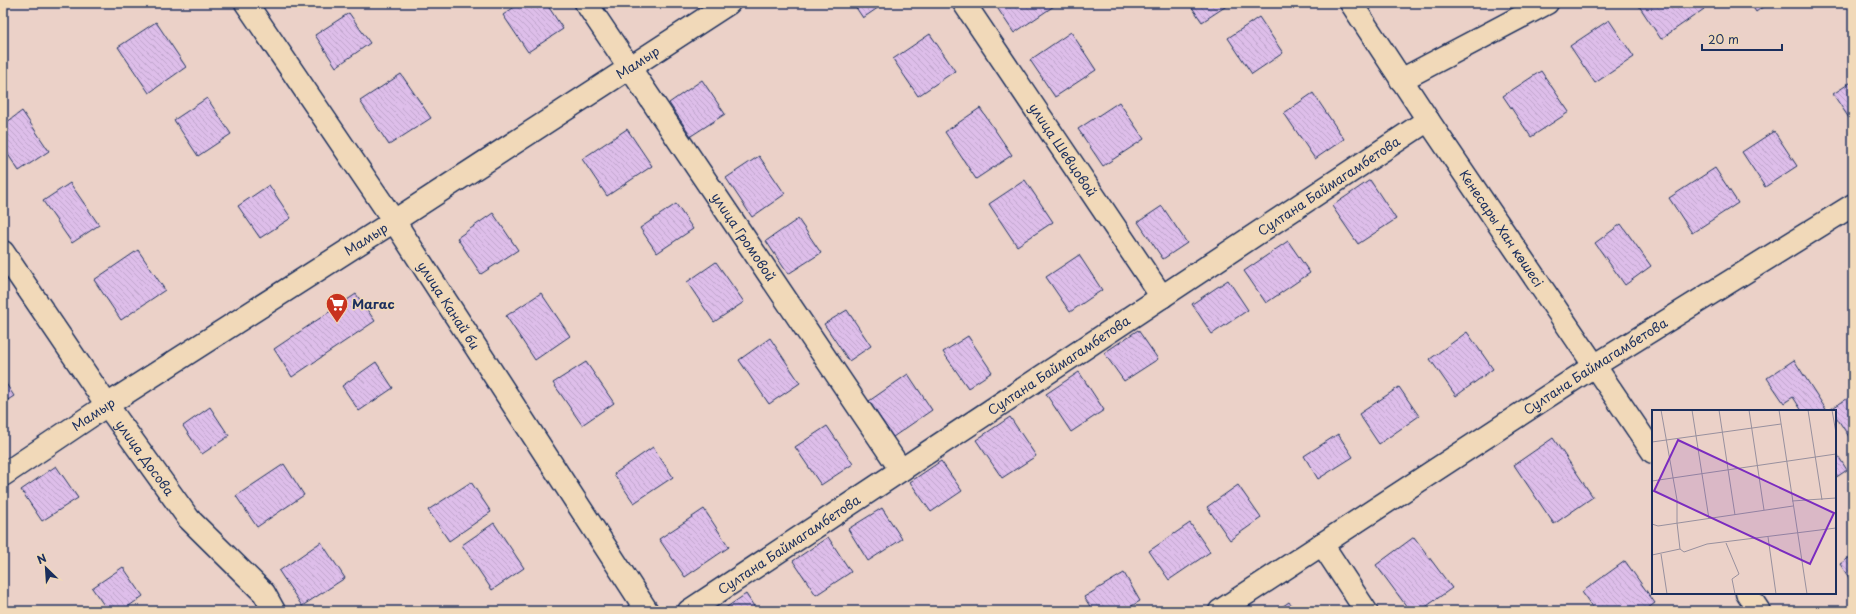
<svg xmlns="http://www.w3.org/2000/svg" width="1856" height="614" font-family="'Playpen Sans',sans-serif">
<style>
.building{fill:url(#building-back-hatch);stroke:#1b2f5e}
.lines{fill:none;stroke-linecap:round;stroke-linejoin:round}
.minor-casing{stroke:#1b2f5e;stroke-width:25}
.major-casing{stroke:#1b2f5e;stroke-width:25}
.minor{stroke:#f1d9b9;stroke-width:22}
.major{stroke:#f1d9b9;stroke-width:22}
.labels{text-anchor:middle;stroke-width:3;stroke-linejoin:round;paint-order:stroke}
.street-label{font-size:13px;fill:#1b2f5e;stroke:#f1d9b9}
.poi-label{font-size:13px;font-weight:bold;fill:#1b2f5e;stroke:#f1d9b9;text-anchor:start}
.inset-road{fill:none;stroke:#98909e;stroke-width:1}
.view{fill:#7b2cbf;fill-opacity:0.15;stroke:#7b2cbf;stroke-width:2}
.inset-edge{fill:none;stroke:#1b2f5e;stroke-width:2}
</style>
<defs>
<pattern id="building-back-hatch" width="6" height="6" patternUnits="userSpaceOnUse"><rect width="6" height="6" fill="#debeea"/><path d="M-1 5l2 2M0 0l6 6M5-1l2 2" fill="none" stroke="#bea4cb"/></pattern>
</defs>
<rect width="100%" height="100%" fill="#ebd1c8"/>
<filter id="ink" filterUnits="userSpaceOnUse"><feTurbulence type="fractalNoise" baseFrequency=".025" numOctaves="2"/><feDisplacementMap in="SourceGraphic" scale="8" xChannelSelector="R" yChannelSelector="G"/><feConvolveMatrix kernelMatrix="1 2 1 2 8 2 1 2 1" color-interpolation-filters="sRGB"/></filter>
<g filter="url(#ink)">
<path class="building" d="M520,3h26l17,26 -35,23 -25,-37z
M853,3h32l-22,15z
M994,3h59l1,3 -40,27z
M1189,3h42l-29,19z
M1637,3h63l4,6 -43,30z
M1750,3h11l3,3 -8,6z
M349,13l21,30 -34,24 -21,-32z
M1259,17l24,36 -31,21 -24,-36z
M1609,20l25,37 -39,26 -25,-37z
M156,22l30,45 -37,26 -31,-46z
M1071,32l25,38 -41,27 -25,-37z
M930,34l25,37 -37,25 -25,-37z
M1541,71l28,41 -38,25 -28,-41z
M401,74l30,44 -42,27 -29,-44z
M702,80l23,34 -34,22 -22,-33z
M1853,81v43l-20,-30z
M1313,93l31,46 -29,20 -31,-46z
M207,98l24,36 -33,22 -24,-36z
M1119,102l25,37 -41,27 -25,-37z
M980,108l32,47 -36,24 -31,-47z
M22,111l27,40 -30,20 -16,-24v-22z
M627,129l25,37 -45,30 -25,-37z
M1774,131l23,35 -32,21 -23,-35z
M759,156l26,38 -33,23 -26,-39z
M1715,168l23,35 -46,30 -23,-35z
M1025,180l28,42 -36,24 -28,-42z
M1370,180l26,39 -38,25 -26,-38z
M70,183l29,42 -27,18 -29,-42z
M269,185l22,33 -31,20 -22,-32z
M676,204l17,25 -36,24 -17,-25z
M1162,206l25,37 -24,16 -25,-37z
M493,213l25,37 -37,24 -24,-36z
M798,219l23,34 -33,21 -22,-33z
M1621,224l30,42 -26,19 -30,-42z
M1288,241l22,32 -44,30 -22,-32z
M138,250l27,40 -44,30 -27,-40z
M1079,255l23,35 -32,22 -24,-35z
M716,262l28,40 -30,20 -27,-40z
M1228,280l20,30 -36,24 -20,-30z
M541,293l29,43 -35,24 -29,-44z
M356,294l19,27 -83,56 -18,-28z
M847,310l24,36 -22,15 -25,-37z
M1138,330l20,29 -34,22 -20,-28z
M1467,332l26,37 -37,27 -26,-37z
M968,336l24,36 -24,16 -25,-36z
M770,338l30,45 -31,21 -30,-44z
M1794,360l33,51h-25l-9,-14 -9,6 -17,-25z
M376,362l17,26 -34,23 -17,-25z
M586,362l28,41 -32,22 -29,-42z
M1079,372l25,38 -33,22 -25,-38z
M908,374l24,36 -39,27 -24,-36z
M3,379l11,17 -11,7z
M1399,387l20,29 -40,28 -20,-30z
M1853,395v48l-18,-28v-4l-4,-2z
M210,407l19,29 -27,18 -19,-28z
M1010,417l26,39 -34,22 -26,-38z
M827,426l26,38 -32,21 -26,-38z
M1338,434l15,23 -35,22 -14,-23z
M1553,438l40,59 -39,27 -40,-59z
M653,447l20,30 -39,26 -20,-29z
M1835,451l12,19 -12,8z
M941,461l21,30 -31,21 -21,-30z
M284,464l20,31 -47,32 -21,-31z
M56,466l22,32 -36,23 -21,-31z
M471,482l20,30 -42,29 -21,-31z
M1238,485l23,33 -31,22 -23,-33z
M882,508l20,31 -34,22 -20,-32z
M704,509l25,38 -44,30 -26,-38z
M494,523l30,45 -32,22 -30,-45z
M1190,523l20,29 -41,28 -20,-29z
M828,537l23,35 -35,23 -23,-34z
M1414,537l38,51 -32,23h-10l-34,-46z
M321,542l24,36 -43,28 -23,-35z
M1853,555v29l-13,-20z
M1625,561l30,42 -11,8h-49l-13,-19z
M123,567l20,29 -21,15h-14l-16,-23z
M1124,573l16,28 -17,10h-30l-9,-14z
M746,594l11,17h-36z
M1289,602l6,9h-19z"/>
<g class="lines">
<g class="minor-casing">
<g id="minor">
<path id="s1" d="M246,3l148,218 253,390"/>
<path id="s2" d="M586,3l315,467"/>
<path id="s3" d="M964,3l198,294"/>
<path d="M1401,80l146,-77"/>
<path id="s4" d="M3,252l104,153 82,114 75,74 10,18"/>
<path id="s5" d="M3,475l104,-70 287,-184 335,-218"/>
<path d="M1322,544l44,67"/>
<path id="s6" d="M689,611l739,-491"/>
<path id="s7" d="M1220,611l374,-245 259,-161"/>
</g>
</g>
<g class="major-casing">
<g id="major">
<path id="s8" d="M1351,3l77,117 225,332"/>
<path d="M1747,593l12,18"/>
</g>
</g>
<use href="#minor" class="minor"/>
<use href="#major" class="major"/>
</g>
</g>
<defs>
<g id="supermarket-pin" transform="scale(1.15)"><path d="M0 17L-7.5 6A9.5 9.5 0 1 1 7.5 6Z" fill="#c8321e" stroke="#f1d9b9"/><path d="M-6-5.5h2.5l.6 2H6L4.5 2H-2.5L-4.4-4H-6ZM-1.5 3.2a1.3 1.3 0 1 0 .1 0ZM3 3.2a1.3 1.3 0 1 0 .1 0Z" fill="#fff"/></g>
</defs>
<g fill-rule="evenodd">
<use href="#supermarket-pin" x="337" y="304"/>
</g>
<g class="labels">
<g class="street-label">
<text dy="5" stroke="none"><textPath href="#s5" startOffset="757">Мамыр</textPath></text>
<text dy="5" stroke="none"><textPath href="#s3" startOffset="177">улица Шевцовой</textPath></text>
<text dy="5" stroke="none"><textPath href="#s6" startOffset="768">Султана Баймагамбетова</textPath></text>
<text dy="5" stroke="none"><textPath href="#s8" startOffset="271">Кенесары Хан көшесі</textPath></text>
<text dy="5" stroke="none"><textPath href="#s2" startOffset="282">улица Громовой</textPath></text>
<text dy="5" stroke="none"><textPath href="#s5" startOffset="433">Мамыр</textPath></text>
<text dy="5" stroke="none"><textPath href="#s1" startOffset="364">улица Канай би</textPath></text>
<text dy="5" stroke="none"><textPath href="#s6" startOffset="444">Султана Баймагамбетова</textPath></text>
<text dy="5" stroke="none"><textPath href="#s7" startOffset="448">Султана Баймагамбетова</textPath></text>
<text dy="5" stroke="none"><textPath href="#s5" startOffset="109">Мамыр</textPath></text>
<text dy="5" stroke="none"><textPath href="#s4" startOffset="250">улица Досова</textPath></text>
<text dy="5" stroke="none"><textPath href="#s6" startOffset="120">Султана Баймагамбетова</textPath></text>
</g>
<g class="poi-label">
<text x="352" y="309">Магас</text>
</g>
</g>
<g transform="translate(1652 410)">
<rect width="184" height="184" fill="#ebd1c8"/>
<path class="inset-road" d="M9,0l16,90v23l3,26M40,0l17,109M67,0l16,105M97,0l15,100M127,0l28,184M156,0l14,90M180,0l4,23M0,32l129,-18M0,71l184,-27M140,91l44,-3M0,114l6,2 135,-20M116,127l8,57M74,133l13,31 -7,5 3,15M9,144l6,40M0,145l28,-6 4,3 23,-8 129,-16"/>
<path class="view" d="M26,30l156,73 -24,51 -156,-73z"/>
<rect width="184" height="184" class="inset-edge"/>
</g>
<rect width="1856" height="614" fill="none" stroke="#f1d9b9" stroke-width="16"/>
<rect x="8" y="8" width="1840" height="598" fill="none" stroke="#1b2f5e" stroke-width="1.5" filter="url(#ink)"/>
<g transform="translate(46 568) rotate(335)" stroke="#f1d9b9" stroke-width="3" paint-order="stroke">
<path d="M0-3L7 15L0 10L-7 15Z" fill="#1b2f5e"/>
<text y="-6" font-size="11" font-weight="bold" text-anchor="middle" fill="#1b2f5e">N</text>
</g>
<path d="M1702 44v6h80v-6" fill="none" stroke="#1b2f5e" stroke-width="2"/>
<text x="1708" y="44" font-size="12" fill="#1b2f5e" stroke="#f1d9b9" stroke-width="3" paint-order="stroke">20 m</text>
</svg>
